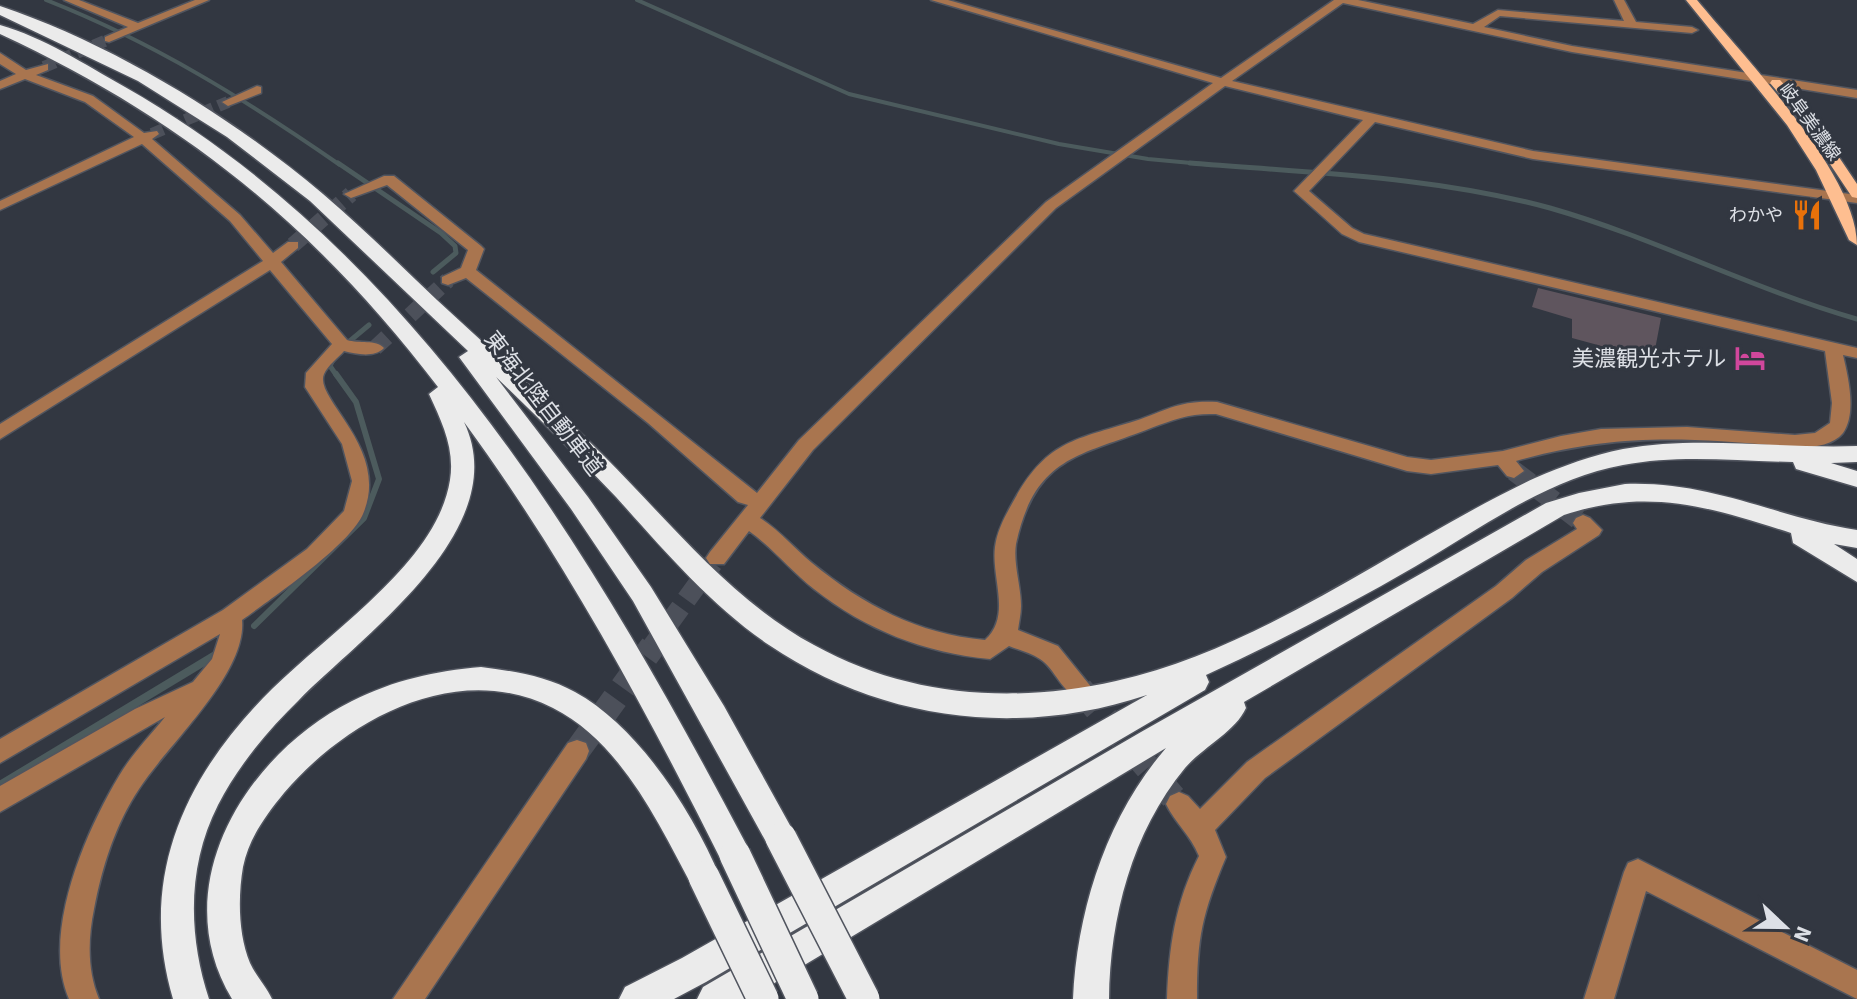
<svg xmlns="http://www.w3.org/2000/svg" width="1857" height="999" font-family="'Source Sans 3','Noto Sans JP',sans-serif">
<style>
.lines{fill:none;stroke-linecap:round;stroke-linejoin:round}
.stream-far3{stroke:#4c5b5d;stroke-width:4}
.stream-far2{stroke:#4c5b5d;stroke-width:5}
.stream-far1{stroke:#4c5b5d;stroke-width:6}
.stream{stroke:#4c5b5d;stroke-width:8}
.building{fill:#5f555e}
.minor-tunnel-far3{stroke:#4c505a;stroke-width:12;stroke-dasharray:12 6;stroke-linecap:butt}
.minor-tunnel-far2{stroke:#4c505a;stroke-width:16;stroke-dasharray:16 8;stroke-linecap:butt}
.minor-tunnel-far1{stroke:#4c505a;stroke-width:20;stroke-dasharray:20 10;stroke-linecap:butt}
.minor-tunnel{stroke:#4c505a;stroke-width:26;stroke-dasharray:26 13;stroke-linecap:butt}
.minor-casing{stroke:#51555f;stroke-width:3}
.major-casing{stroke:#51555f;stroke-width:3}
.highway-casing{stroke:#51555f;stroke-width:3}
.minor{fill:#a9754f;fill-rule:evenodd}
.major{fill:#febe90;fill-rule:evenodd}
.highway{fill:#ebebeb;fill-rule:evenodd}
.highway-bridge-casing{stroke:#51555f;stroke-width:34;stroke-linecap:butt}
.highway-bridge{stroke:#ebebeb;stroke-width:31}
.labels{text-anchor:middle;stroke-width:6;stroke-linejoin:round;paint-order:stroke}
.far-street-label{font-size:18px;fill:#dde0e6;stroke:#323741}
.far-poi-label{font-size:18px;fill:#dde0e6;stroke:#323741;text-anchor:end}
.poi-label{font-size:22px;fill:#dde0e6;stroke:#323741;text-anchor:end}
.street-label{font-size:22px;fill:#dde0e6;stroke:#323741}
</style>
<rect width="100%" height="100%" fill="#323741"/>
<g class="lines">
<path class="stream-far3" d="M46,0c107,42 200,100 294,165
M637,0l212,94 210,50 89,15 65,6"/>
<path class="stream-far2" d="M338,163l103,70 14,13 1,7 -23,19
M1190,163c120,10 243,13 360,45 105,30 202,81 307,111
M345,345l24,-20
M333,360l-3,6 7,10"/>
<path class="stream-far1" d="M254,626l110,-108 15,-39 -23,-77 -20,-28"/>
<path class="stream" d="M0,785l217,-131"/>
</g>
<path class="building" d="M1538,288l123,30 -8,42 -81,-22v-19l-40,-12z"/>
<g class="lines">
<path class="minor-tunnel-far3" d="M44,67l65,-28
M152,134l76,-32"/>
<path class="minor-tunnel-far2" d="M293,245l58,-51
M375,348l73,-68"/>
<path class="minor-tunnel-far1" d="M1514,471l69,52
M651,648l62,-85"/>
<path class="minor-tunnel" d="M1080,689l99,115
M577,751l76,-105"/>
<g class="minor-casing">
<path id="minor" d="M64,0h15l59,23 57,-23h14l-100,42 -4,-1v-4l23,-10z
M931,0h17l273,78 113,-78h24l115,24 25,-14 126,11 -10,-21h10l12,22 56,5 6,3 -6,3 -192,-17 -16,11 88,19 285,44v8l-285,-46 -229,-49 -111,78 301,70 324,44v8l-324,-44 -158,-37 -66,69 43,37 12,6 493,114v10l-14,-3c5,22 14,58 0,78 -14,17 -45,15 -64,13 -98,-9 -167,-12 -263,15l8,10 -10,7 -7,-2 -9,-11 -67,9 -24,-3 -191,-57c-26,-1 -41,5 -65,14 -70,28 -116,27 -135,116 -3,20 5,42 5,62 0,8 -2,16 -3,24l40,16 34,42 -4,7c-24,8 -31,-26 -48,-36 -9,-6 -21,-9 -31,-13l-19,13c-65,-6 -124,-29 -176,-70 -23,-18 -41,-41 -65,-58l-25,33h-14l-4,-6 4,-6 38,-47 -10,-3 -90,-79 -182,-145 -18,7 -6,-2v-6l19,-9 7,-18 -81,-65 -36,13 -7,-4 40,-18h10l87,70 3,3 -8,21 281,223 42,-53 247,-238 167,-119zM1225,86l138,34 -69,71 48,43 17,8 466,109 7,52 -2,20 -15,10 -20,2 -108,-8 -86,2 -40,7 -58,15 -72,9 -24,-3 -190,-55c-38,-2 -49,8 -82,19 -61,19 -89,20 -122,81 -8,14 -16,29 -18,45 -4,31 17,69 -10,93 -67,-6 -122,-35 -173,-77 -18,-15 -33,-33 -52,-45l53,-68 243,-242z
M0,53l26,17 22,-6v6l-12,5 57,21 51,37 13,-2 2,3 -7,5 88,76 33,38 15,-11h10v6l-17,14 66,78c12,4 29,-1 37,8 -10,10 -28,6 -40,3 -5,6 -17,15 -20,23 -11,25 67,74 39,140 -14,32 -91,84 -121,106 5,54 -74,124 -103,169 -24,36 -37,78 -45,120 -6,29 -7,62 5,90h-30c-28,-65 16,-166 50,-223 12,-21 31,-40 46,-59l-165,95v-26l135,-77 58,-27 19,-23 8,-25 -220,129v-24l223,-129 84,-61 37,-38 8,-30 -10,-37 -37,-57 1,-14 26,-29 -62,-74 -270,169v-15l263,-163 -33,-40 -88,-77 -142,66v-9l134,-64 -49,-35 -60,-23 -25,10v-8l16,-7 -16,-10z
M257,86l4,1v6l-33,13 -6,-4z
M1583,515l7,3 12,12 -3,5 -57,37 -30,26 -247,180 -50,52 11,27c-24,57 -29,80 -29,142h-30c2,-52 8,-96 32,-143 -9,-22 -24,-33 -33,-52l4,-8 9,-4 9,4 12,13 47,-47 249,-176 30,-26 51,-31 -4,-6 3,-5z
M577,740l9,3 3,8 -3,8 -161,240h-32l175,-256z
M1638,859l219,111v29l-211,-108 -32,108h-30l40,-127 4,-9z"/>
</g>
<g class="major-casing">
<path id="major" d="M1686,0h11c46,56 160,173 160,245l-8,-5 -33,-70 -29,-45z
M1772,80h8l28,31 49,73v14l-5,-1 -54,-81 -28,-33z"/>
</g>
<g class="highway-casing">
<path id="highway" d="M0,6c113,38 232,111 323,188 40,34 76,70 114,106 56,52 113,102 167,156 66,66 127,144 210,189 94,52 199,59 302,36 151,-34 281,-138 419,-203 28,-12 57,-23 88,-29 76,-14 157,0 234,-3v16l-26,1 26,8v16l-61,-18 -3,-7c-57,-1 -114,-8 -170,3 -76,14 -142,63 -207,101 -69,40 -138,76 -210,109l3,7 -4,8 -499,292 -32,17h-55l6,-12 57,-29 465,-263c-128,43 -266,26 -378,-50 -59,-40 -106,-96 -153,-148 -39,-41 -79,-81 -120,-120l92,120 63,90 73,119 73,132 -5,11 -11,4 -11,-4 -137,-248 -62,-92 -112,-152 9,-6 -158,-150 -83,-64 -89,-56 -138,-66z
M0,25c43,12 86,40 125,62 291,166 469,469 621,757l5,11 -5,11 -11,4 -11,-4c-77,-154 -158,-305 -260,-444 51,107 -101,213 -165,278 -31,30 -61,66 -81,105 -31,61 -30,130 -9,194h-36c-36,-122 12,-224 99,-310 31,-30 64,-56 95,-85 35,-33 75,-74 83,-124 5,-31 -8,-58 -21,-86l9,-7c-122,-160 -255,-268 -438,-353z
M1625,484c87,-3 150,33 232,46v18l-23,-4 23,15v23l-64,-39 -2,-10c-81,-26 -143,-46 -227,-18l-320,187 2,6c-11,24 -43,39 -61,60 -53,64 -75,150 -76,231h-36c4,-89 34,-183 93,-251l-418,251h-51l6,-12 438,-255 405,-229 33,-10z
M481,667c32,4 65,9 94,25 63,34 118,120 145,185l-5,11 -11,5 -11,-5c-34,-64 -72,-146 -140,-180 -96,-49 -206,11 -269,85 -18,22 -35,45 -41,74 -5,29 -5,67 7,96 6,13 16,23 22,36h-40c-68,-113 14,-245 120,-298 42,-21 83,-30 129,-34z"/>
</g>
<use href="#minor" class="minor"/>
<use href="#major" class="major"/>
<use href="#highway" class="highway"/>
<g class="highway-bridge-casing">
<path id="highway-bridge" d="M781,838l83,161
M735,855l68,144
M704,877l59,122"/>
</g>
<use href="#highway-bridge" class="highway-bridge"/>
</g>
<defs>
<g id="restaurant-bare" transform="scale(2.4)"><path d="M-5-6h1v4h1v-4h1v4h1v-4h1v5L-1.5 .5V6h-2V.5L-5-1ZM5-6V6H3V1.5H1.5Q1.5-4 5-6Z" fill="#e8710a" stroke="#323741" stroke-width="2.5" paint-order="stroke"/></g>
<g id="hotel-bare" transform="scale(2.4)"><path d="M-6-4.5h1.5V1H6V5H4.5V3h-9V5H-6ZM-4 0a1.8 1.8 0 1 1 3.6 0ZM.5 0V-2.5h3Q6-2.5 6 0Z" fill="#d1479c" stroke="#323741" stroke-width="2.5" paint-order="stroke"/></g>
</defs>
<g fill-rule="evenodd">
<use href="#restaurant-bare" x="1807" y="215"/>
<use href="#hotel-bare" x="1750" y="358"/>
</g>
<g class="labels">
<g class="far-street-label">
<text transform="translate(1810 122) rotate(54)" y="6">岐阜美濃線</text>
</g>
<g class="far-poi-label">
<text x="1783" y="221">わかや</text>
</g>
<g class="poi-label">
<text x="1726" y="366">美濃観光ホテル</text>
</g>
<g class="street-label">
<text transform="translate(544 403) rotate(52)" y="8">東海北陸自動車道</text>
</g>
</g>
<g transform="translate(1785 927) rotate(112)" stroke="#323741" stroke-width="6" paint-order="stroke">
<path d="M0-6L14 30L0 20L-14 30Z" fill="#dde0e6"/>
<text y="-12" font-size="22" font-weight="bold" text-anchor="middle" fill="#dde0e6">N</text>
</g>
</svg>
